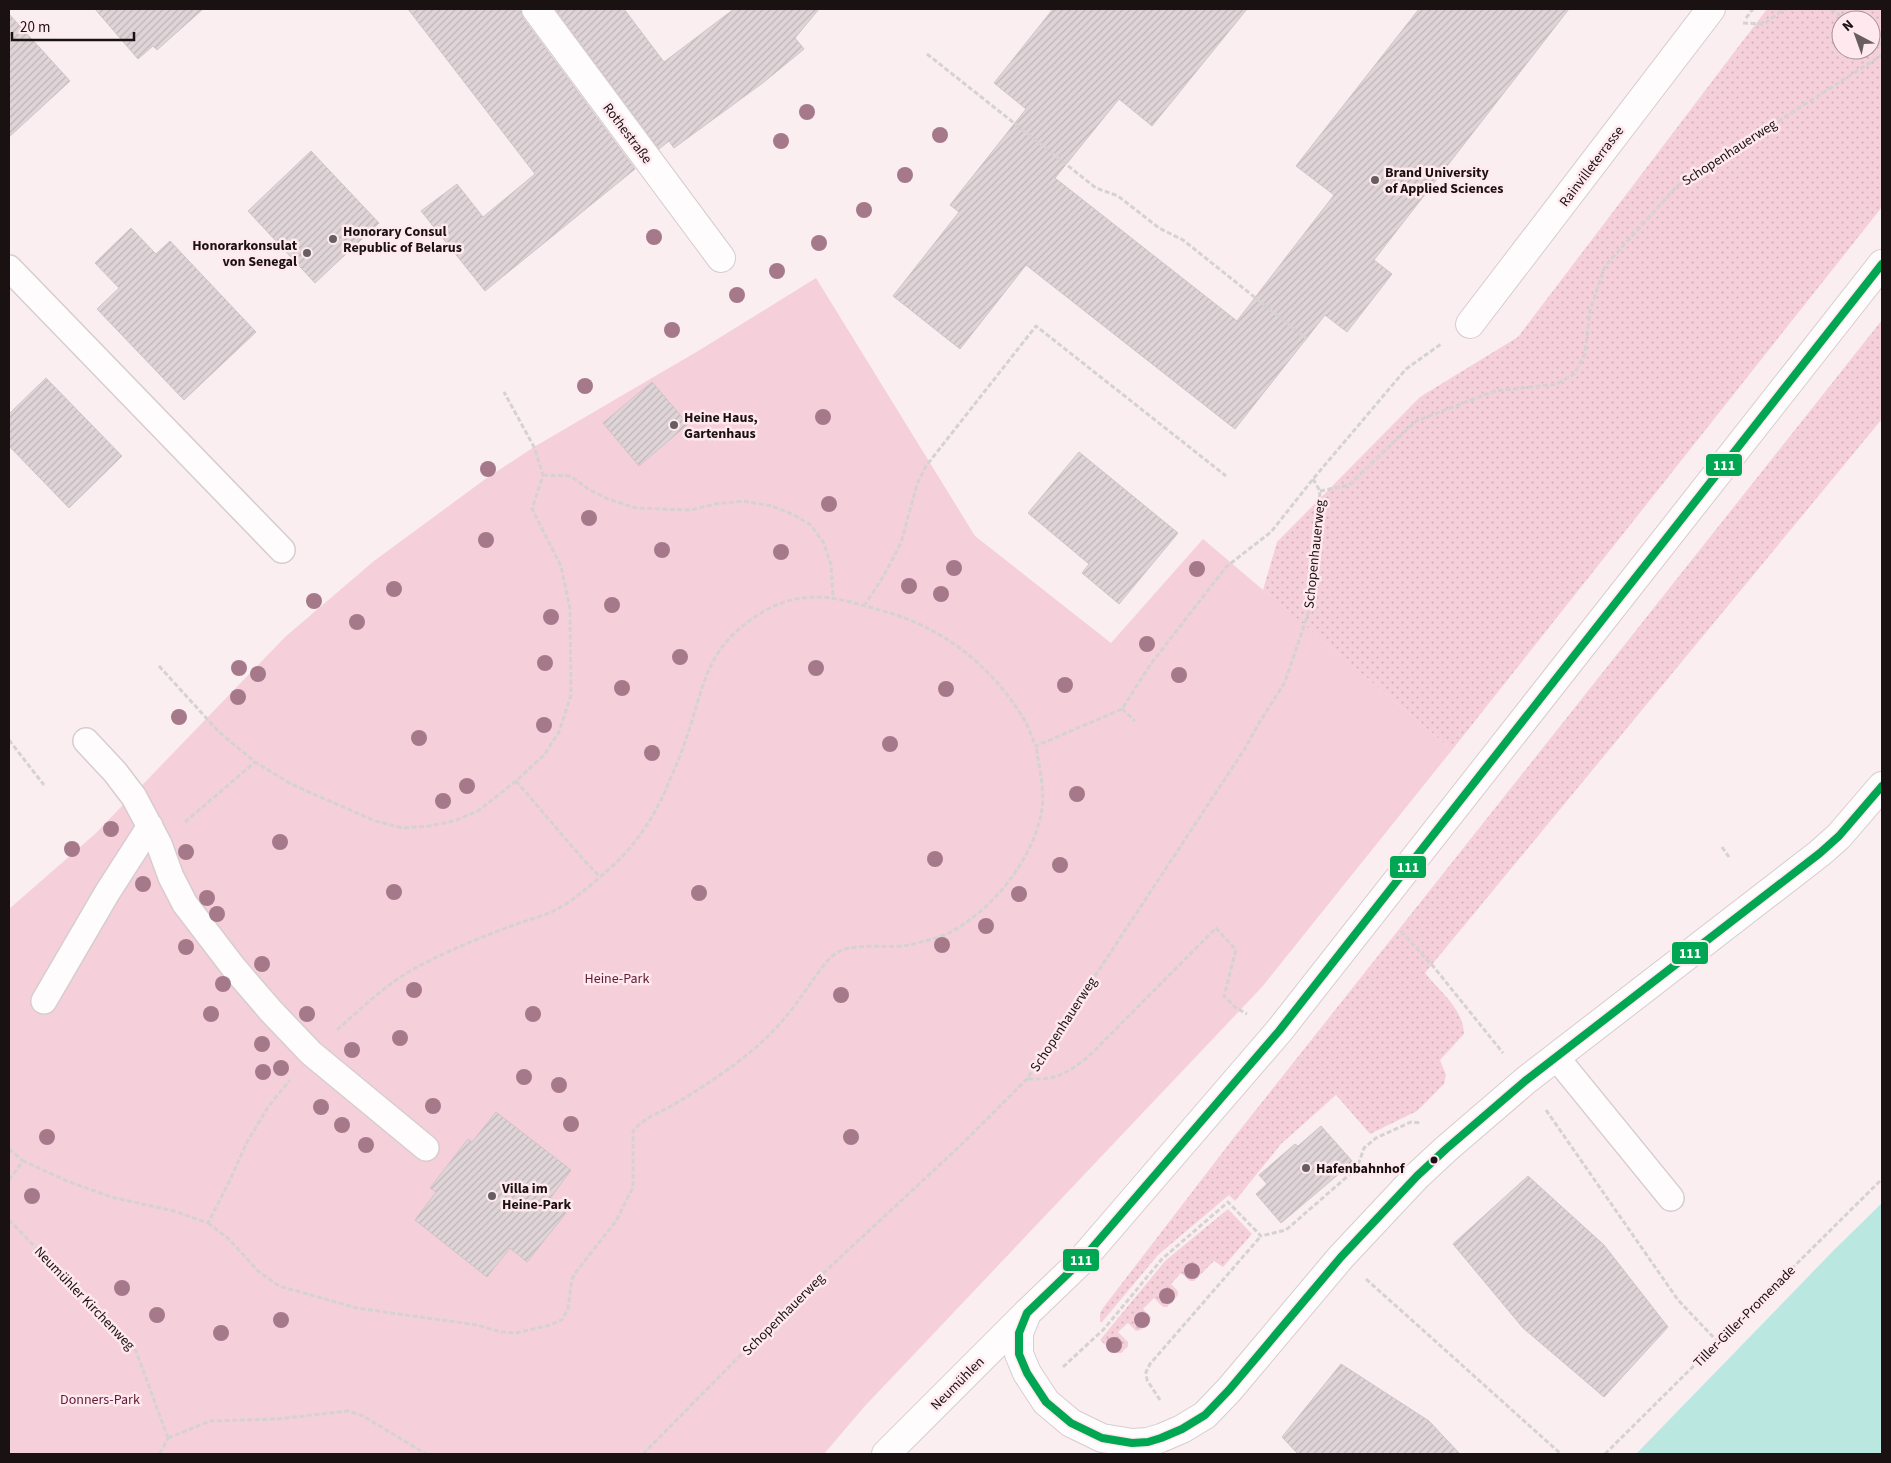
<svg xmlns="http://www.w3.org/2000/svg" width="1891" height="1463" font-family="'Source Sans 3',sans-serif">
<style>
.grass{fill:url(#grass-dots);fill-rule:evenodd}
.park{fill:#f5d0da}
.water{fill:#bae8e0}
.building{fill:url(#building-hatch);stroke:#d0c5c8}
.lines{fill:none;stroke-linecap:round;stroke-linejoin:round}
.service-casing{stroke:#d7cccf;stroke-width:28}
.minor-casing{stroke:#d7cccf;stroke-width:30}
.tertiary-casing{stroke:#d7cccf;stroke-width:30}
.path{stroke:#d5d2d2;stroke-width:3;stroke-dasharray:5 2.5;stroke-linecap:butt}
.service{stroke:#fefcfd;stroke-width:25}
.minor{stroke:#fefcfd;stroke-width:28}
.tertiary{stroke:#fefcfd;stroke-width:28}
.bus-1-casing{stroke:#ffe9ee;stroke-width:11}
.bus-1{stroke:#00a651;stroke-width:8}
.tree{fill:#a5798a}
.poi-dot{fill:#685e61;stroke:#ffe9ee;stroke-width:2}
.bus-dot{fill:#1a1113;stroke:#ffe9ee;stroke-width:2}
.labels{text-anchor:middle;stroke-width:5;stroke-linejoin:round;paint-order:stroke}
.street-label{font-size:14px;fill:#1a1113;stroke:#ffe9ee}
.poi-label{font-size:14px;font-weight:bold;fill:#1a1113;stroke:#ffe9ee;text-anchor:start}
.park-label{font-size:14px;fill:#5f1a36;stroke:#ffe9ee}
.line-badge{stroke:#ffe9ee;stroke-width:2}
.badge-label{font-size:14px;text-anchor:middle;font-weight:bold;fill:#fff}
</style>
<defs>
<pattern id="grass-dots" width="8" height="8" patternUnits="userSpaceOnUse" patternTransform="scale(1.25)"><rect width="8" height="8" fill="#f5d0da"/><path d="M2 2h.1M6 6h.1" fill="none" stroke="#d1b2ba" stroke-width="1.8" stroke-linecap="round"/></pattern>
<pattern id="building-hatch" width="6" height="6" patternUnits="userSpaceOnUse" patternTransform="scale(1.25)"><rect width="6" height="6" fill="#dfd4d7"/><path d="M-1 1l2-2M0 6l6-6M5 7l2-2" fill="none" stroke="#bfb5b8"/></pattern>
</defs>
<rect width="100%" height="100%" fill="#faeef1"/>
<path class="grass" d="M1767,9h115v198l-430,543 -189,-160 14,-48 143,-145 98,-60zM1841,20h30v30h-30z
M1882,320v99l-457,554c15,19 38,35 39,61l-24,26 6,15 -2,9 -27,27 -47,23 -34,-39 -55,49 -46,57 -6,-6 -71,60 -56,67h-2v-9l3,-5 129,-168z
M1228,1209l24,25 -29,33 -9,-6 -20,20h-4l-9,-8 -10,11 7,7v4l-11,12h-4l-9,-9 -11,11 8,8c-1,7 -8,13 -15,14l-8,-8 -10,9 10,10v4l-7,7h-7l-14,-13 65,-79z"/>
<path class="park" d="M816,278l159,258 136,107 92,-104 249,211 -190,237 -398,420 -40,47h-815v-545l86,-75 190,-197 89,-76 110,-81 50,-33 164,-96z"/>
<path class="water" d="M1882,1203v251h-246l198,-204z"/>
<path class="building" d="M95,9h108l-46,41 -4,-4 -15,13z
M408,9h113l2,9 112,151 -150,122 -64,-80 36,-27 26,33 52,-43z
M555,9h69l40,53 70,-53h85l-24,29 9,11 -40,33 -90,66 -5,-7 -10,8z
M1053,9h194l-95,117 -33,-27 -64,79 182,143 97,-126 -38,-29 123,-157h150l-195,251 18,14 -45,58 -22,-17 -90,114 -209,-164 -66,84 -67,-53 66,-84 -9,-7 76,-96 -32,-26z
M9,14l61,67 -61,56z
M311,151l68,72 -64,60 -67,-72z
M131,228l25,26 14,-13 86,91 -72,68 -87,-91 22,-21 -24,-25z
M46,378l76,78 -53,52 -60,-62v-32z
M652,382l36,42 -49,42 -36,-43z
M1079,452l99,81 -59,71 -37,-31 7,-9 -61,-51z
M496,1112l75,58 -22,30 17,13 -39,49 -17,-14 -23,29 -72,-57 21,-28 -6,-4 38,-49 4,3z
M1321,1126l32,36 -72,61 -25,-29 11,-10 -8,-9 36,-31 3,2z
M1528,1176l76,69 64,82 -64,70 -81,-69 -70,-84z
M1341,1364l88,57 31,33h-162l-16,-17z"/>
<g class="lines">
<g class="service-casing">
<path id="service" d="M9,268l273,282
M86,741l29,31 19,25 25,47 12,33 14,27 49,64 36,42 41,43 115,95
M44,1001l63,-108 43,-67
M1556,1057l115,141"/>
</g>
<g class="minor-casing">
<path id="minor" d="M536,9l185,249
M1470,324l241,-315
M886,1454l141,-141"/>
</g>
<g class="tertiary-casing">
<path id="tertiary" d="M1882,264l-603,767 -199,231 -53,51 -8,20v21l8,19 19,29 25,21 31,15 30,5 16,-1 13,-4 21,-9 23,-14 24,-25 112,-133 76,-81 29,-27 79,-68 295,-228 19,-17 43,-50"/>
</g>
<path class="path" d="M1831,9l16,11
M1746,18l7,-9
M1743,23l21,1 20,-15
M1871,38l11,8
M927,54l169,134 22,8 41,32 24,12 124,99
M543,475l28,1 17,13 20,10 28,9 55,2 24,-6 28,-3 29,5 22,9 17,10 12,17 8,22 2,34
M1320,491l29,-6 67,-64 79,-30 62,-7 17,-10 11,-20 5,-44 15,-44 72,-80 205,-131
M864,606l19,-29 18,-34 16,-59 9,-18 110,-140 190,150
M159,666l60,66 36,30 36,22 84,37 28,7 26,-2 25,-5 24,-10 38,-30 28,-26 15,-23 12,-37 -1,-86 -9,-43 -29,-57 11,-34 -9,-28 -30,-55
M1122,709l13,12
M9,740l35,45
M516,781l66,77 18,19
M185,822l70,-60
M1722,847l7,10
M1401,931l32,35 70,87
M337,1030c27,-24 54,-51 88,-67 29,-15 59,-27 89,-38 13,-5 28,-8 41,-15 20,-10 37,-26 54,-41 26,-23 44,-50 58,-82 6,-15 13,-30 18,-45 20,-57 19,-94 76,-129 16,-10 35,-16 55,-16 24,0 48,9 71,15 57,17 103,53 135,104 6,9 9,20 14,30l86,-37 28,-44 76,-98 45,-35 42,-53 93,-110 35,-25
M1028,1079c29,1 38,-5 61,-23l127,-128 20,22 -12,46 12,12 11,6
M1546,1110l132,190 40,42
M9,1149l14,12
M9,1180l14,-19 44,20 44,16 63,14 34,12 22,-43 17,-38 21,-35 22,-27
M9,1220l127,131 32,87
M208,1223l21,16 29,32 21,15 78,22 120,17 24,7 15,1 34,-8 13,-6 5,-11 4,-29 4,-7 40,-51 17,-34v-56c12,-14 24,-17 40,-26 35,-21 72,-45 100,-74 15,-15 27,-33 40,-51 7,-9 14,-22 25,-28 19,-10 50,-3 71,-7 12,-3 29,-7 40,-12 42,-22 83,-72 92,-119 5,-21 -2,-46 -5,-68
M1366,1279l195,175
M1063,1367l41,-38 58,-70 66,-57 33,34 25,-6 71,-62 7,-20 12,-10 35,-16 10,1
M1160,1400l-13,-20 -1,-8 4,-8 111,-128
M168,1438l42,-17 67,-2 71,-8 15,5 63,38
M160,1454l8,-16
M643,1454l158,-160 160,-149 66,-66 217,-329 15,-27 26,-41 26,-77 9,-114 -7,-12
M1605,1454l277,-275"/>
<use href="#service" class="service"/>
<use href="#minor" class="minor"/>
<use href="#tertiary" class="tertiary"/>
<g class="bus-1-casing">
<path id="bus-1" d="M1882,264l-603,767 -199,231 -53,51 -8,20v21l8,19 19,29 25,21 31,15 30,5 16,-1 13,-4 21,-9 23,-14 24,-25 112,-133 76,-81 29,-27 79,-68 295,-228 19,-17 43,-50"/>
</g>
<use href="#bus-1" class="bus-1"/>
</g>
<g class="tree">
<circle cx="807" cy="112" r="8"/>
<circle cx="940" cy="135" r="8"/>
<circle cx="781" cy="141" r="8"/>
<circle cx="905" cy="175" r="8"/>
<circle cx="864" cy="210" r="8"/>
<circle cx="654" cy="237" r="8"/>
<circle cx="819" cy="243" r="8"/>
<circle cx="777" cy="271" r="8"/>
<circle cx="737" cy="295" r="8"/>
<circle cx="672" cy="330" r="8"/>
<circle cx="585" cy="386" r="8"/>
<circle cx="823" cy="417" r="8"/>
<circle cx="488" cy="469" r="8"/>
<circle cx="829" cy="504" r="8"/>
<circle cx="589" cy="518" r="8"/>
<circle cx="486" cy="540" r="8"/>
<circle cx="662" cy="550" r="8"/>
<circle cx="781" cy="552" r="8"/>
<circle cx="954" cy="568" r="8"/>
<circle cx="1197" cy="569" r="8"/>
<circle cx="909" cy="586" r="8"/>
<circle cx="394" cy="589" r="8"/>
<circle cx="941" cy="594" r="8"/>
<circle cx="314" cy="601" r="8"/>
<circle cx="612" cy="605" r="8"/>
<circle cx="551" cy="617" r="8"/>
<circle cx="357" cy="622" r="8"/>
<circle cx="1147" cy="644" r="8"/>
<circle cx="680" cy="657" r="8"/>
<circle cx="545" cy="663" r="8"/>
<circle cx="239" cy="668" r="8"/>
<circle cx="816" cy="668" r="8"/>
<circle cx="258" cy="674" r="8"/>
<circle cx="1179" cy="675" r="8"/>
<circle cx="1065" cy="685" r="8"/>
<circle cx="622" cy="688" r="8"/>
<circle cx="946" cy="689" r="8"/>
<circle cx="238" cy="697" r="8"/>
<circle cx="179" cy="717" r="8"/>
<circle cx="544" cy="725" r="8"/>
<circle cx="419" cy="738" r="8"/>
<circle cx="890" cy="744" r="8"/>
<circle cx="652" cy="753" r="8"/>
<circle cx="467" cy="786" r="8"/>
<circle cx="1077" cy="794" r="8"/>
<circle cx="443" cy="801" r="8"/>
<circle cx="111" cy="829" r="8"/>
<circle cx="280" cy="842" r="8"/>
<circle cx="72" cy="849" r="8"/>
<circle cx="186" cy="852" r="8"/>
<circle cx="935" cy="859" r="8"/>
<circle cx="1060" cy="865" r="8"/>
<circle cx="143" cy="884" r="8"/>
<circle cx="394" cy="892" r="8"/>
<circle cx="699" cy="893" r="8"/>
<circle cx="1019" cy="894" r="8"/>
<circle cx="207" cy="898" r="8"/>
<circle cx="217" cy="914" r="8"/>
<circle cx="986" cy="926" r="8"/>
<circle cx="942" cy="945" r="8"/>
<circle cx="186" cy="947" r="8"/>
<circle cx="262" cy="964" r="8"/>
<circle cx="223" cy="984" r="8"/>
<circle cx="414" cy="990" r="8"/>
<circle cx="841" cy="995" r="8"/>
<circle cx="211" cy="1014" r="8"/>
<circle cx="307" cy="1014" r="8"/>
<circle cx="533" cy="1014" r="8"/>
<circle cx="400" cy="1038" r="8"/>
<circle cx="262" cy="1044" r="8"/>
<circle cx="352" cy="1050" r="8"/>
<circle cx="281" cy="1068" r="8"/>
<circle cx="263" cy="1072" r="8"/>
<circle cx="524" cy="1077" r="8"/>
<circle cx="559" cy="1085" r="8"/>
<circle cx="433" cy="1106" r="8"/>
<circle cx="321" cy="1107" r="8"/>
<circle cx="571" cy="1124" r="8"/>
<circle cx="342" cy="1125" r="8"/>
<circle cx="47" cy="1137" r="8"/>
<circle cx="851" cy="1137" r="8"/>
<circle cx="366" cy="1145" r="8"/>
<circle cx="32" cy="1196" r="8"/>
<circle cx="1192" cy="1271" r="8"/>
<circle cx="122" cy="1288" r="8"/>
<circle cx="1167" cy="1296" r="8"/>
<circle cx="157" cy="1315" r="8"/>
<circle cx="281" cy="1320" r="8"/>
<circle cx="1142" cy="1320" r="8"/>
<circle cx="221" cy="1333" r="8"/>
<circle cx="1114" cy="1345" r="8"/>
</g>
<g class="poi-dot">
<circle cx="1375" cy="180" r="5"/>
<circle cx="333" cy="239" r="5"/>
<circle cx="307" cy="253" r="5"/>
<circle cx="674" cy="425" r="5"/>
<circle cx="1306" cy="1168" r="5"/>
<circle cx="492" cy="1196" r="5"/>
</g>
<circle class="bus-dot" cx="1434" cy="1160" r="4.5"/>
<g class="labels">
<g class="street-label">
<text transform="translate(628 133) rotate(53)" y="5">Rothestraße</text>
<text transform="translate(1729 152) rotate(-33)" y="5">Schopenhauerweg</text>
<text transform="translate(1591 166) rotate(-53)" y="5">Rainvilleterrasse</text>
<text transform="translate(1314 554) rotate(-84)" y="5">Schopenhauerweg</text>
<text transform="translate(1063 1024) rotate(-57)" y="5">Schopenhauerweg</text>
<text transform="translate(85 1298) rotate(46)" y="5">Neumühler Kirchenweg</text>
<text transform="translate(783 1314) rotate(-45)" y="5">Schopenhauerweg</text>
<text transform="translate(1744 1316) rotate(-45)" y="5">Tiller-Giller-Promenade</text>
<text transform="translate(957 1383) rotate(-45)" y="5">Neumühlen</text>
</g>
<g class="poi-label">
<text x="1385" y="177">Brand University<tspan x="1385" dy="16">of Applied Sciences</tspan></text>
<text x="343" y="236">Honorary Consul<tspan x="343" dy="16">Republic of Belarus</tspan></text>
<text x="297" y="250" text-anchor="end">Honorarkonsulat<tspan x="297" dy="16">von Senegal</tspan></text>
<text x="684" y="422">Heine Haus,<tspan x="684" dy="16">Gartenhaus</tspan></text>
<text x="1316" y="1173">Hafenbahnhof</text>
<text x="502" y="1193">Villa im<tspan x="502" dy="16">Heine-Park</tspan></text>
</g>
<g class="park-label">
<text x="617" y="983">Heine-Park</text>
<text x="100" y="1404">Donners-Park</text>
</g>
</g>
<g class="line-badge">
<rect x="1705" y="453" width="38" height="24" rx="5" fill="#00a651"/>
<rect x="1389" y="855" width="38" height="24" rx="5" fill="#00a651"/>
<rect x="1671" y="941" width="38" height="24" rx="5" fill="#00a651"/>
<rect x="1062" y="1248" width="38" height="24" rx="5" fill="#00a651"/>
</g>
<g class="badge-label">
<text x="1724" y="470">111</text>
<text x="1408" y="872">111</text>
<text x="1690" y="958">111</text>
<text x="1081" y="1265">111</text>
</g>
<rect width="1891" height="1463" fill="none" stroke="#1a1113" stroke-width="20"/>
<g transform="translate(1856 35) rotate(319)"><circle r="24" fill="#ffe9ee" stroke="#a39396"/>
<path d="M0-4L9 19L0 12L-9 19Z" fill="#685e61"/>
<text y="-8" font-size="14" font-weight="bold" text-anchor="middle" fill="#1a1113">N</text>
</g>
<path d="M12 32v8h122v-8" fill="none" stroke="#1a1113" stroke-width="2.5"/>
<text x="20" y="32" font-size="15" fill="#1a1113" stroke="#ffe9ee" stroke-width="4" paint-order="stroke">20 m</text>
</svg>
